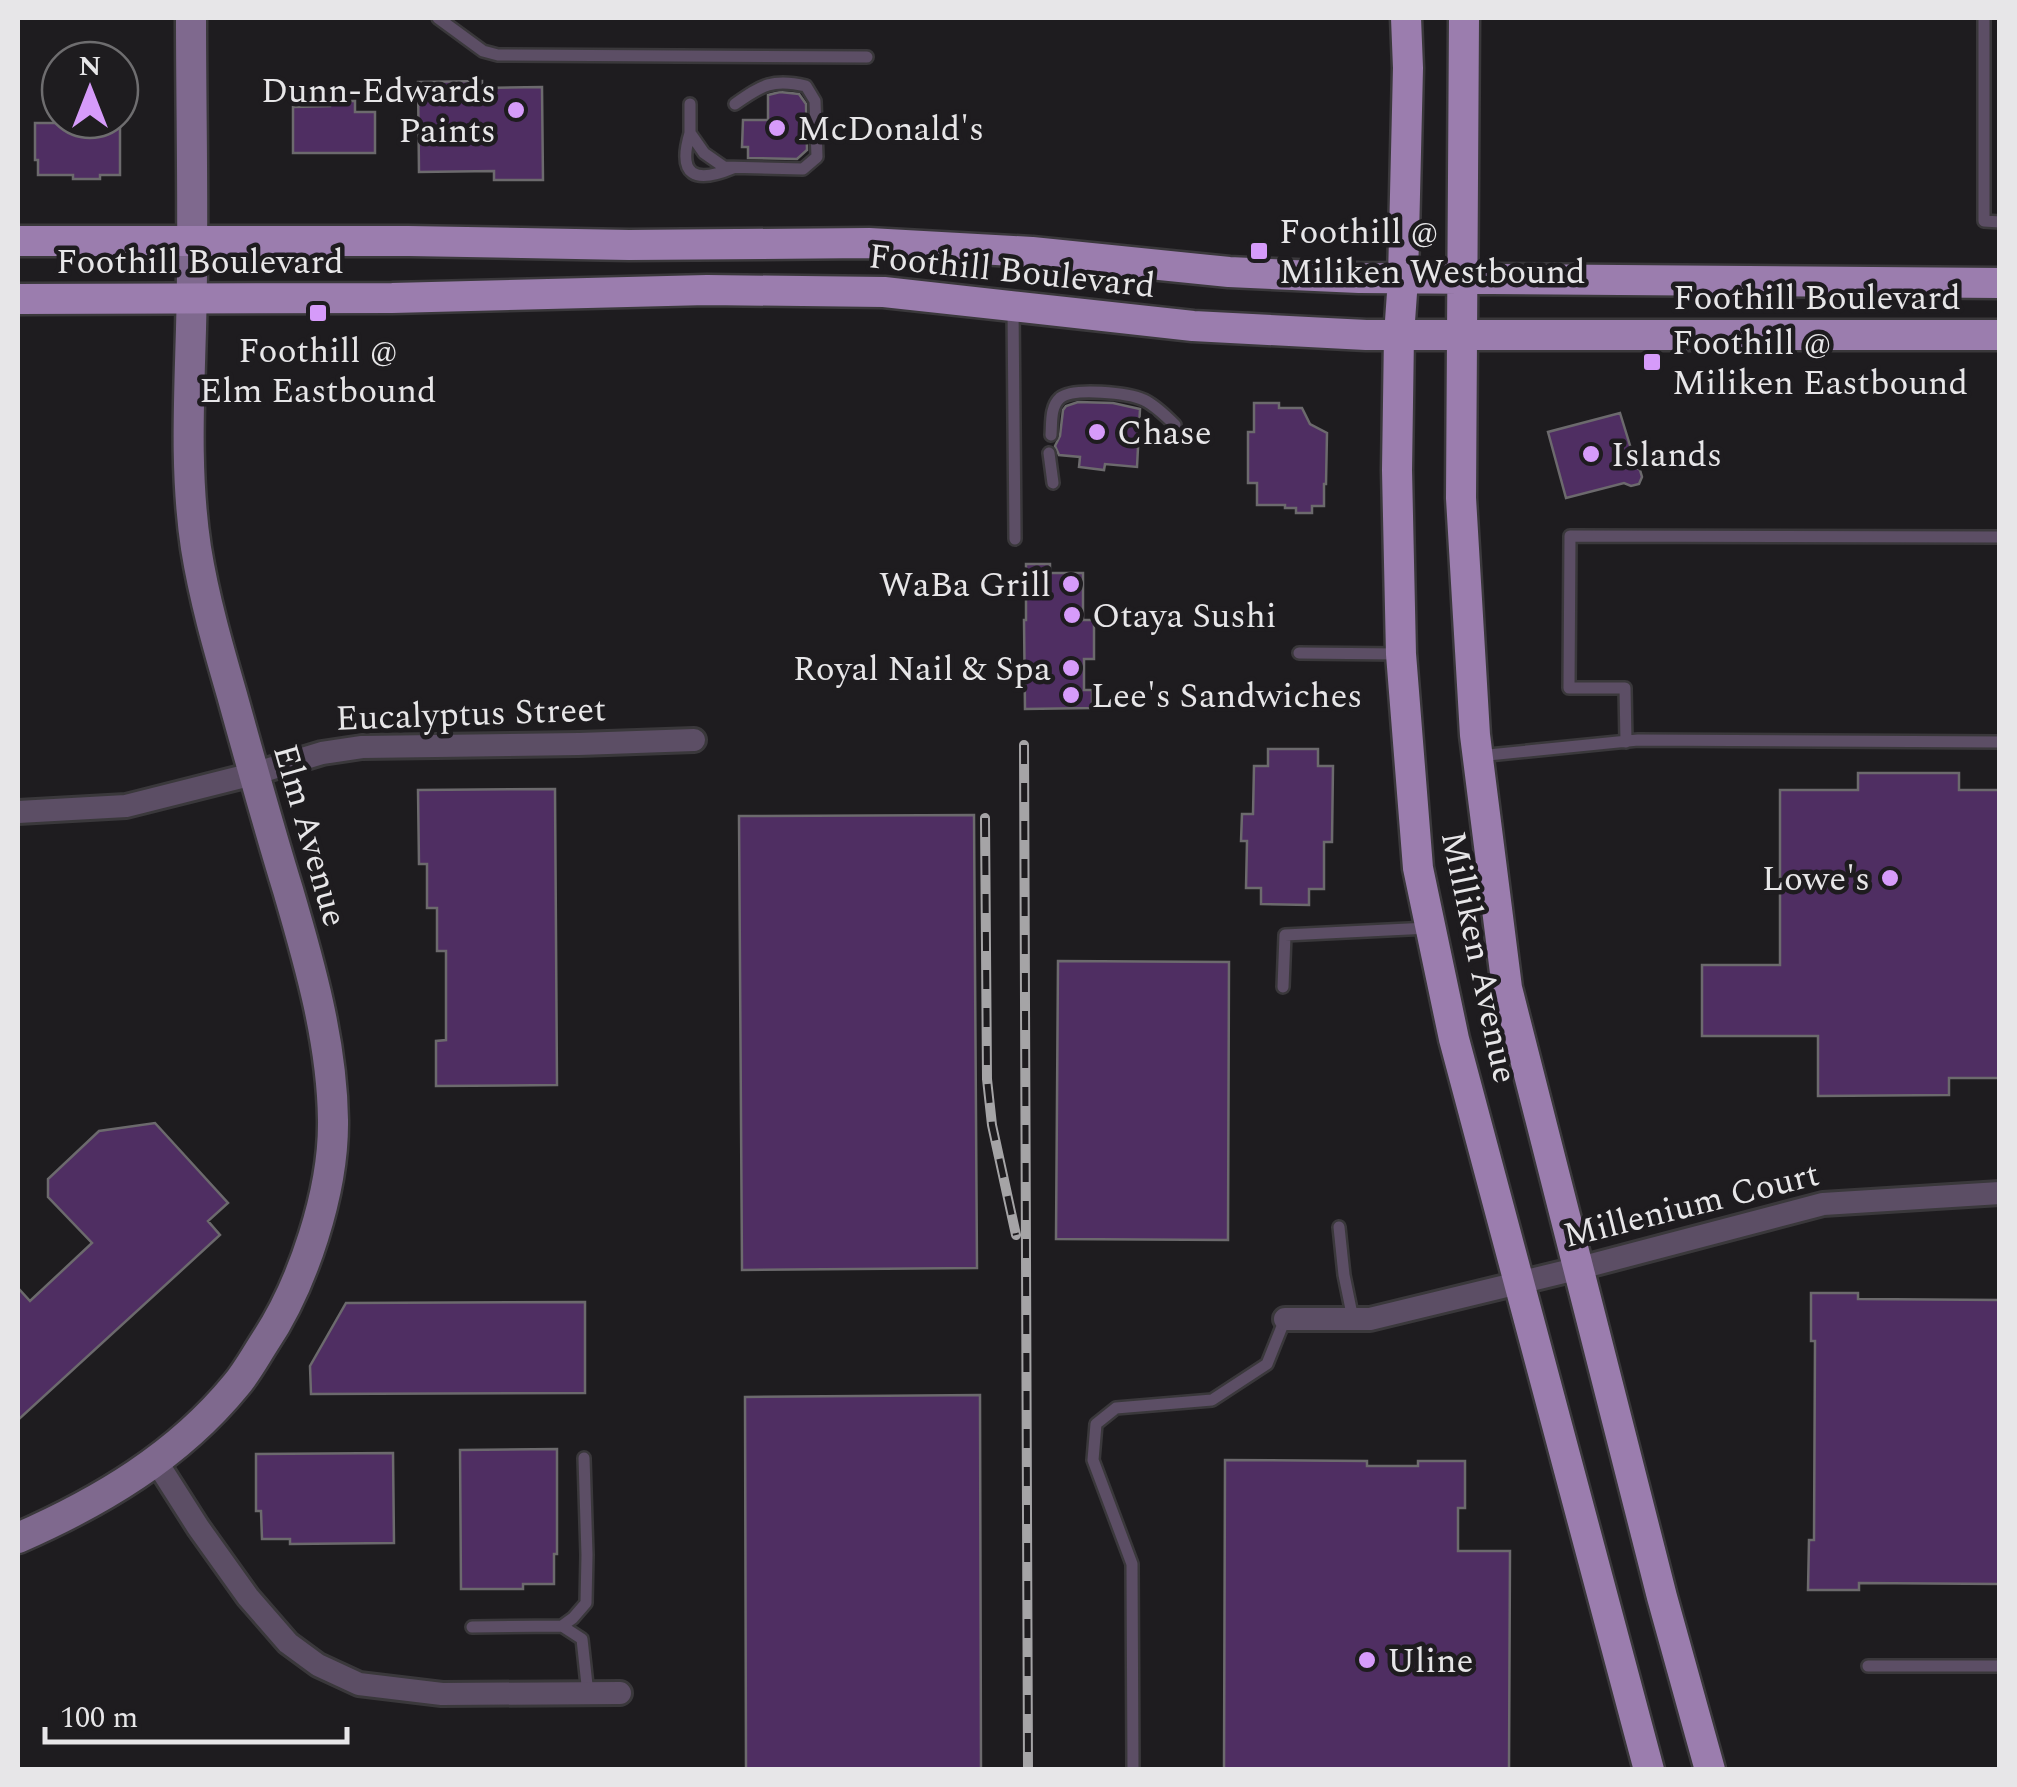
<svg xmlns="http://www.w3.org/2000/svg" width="2017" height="1787" font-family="Spectral,serif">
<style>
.building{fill:#4f2e62;stroke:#6c6a6d;stroke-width:2.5}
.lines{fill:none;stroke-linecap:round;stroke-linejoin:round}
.lane-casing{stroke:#3a383b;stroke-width:16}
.street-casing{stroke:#3a383b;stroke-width:28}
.secondary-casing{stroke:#3a383b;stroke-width:35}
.primary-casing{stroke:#3a383b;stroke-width:35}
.lane{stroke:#5c4e65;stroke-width:11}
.street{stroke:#5c4e65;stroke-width:22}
.secondary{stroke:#7f698e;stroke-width:30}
.primary{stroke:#9b7dae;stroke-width:30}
.rail-casing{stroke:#a5a4a6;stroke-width:10}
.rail{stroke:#1e1c1f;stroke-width:6;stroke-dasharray:19;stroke-linecap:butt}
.poi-dot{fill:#d69bfa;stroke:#1e1c1f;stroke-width:4}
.labels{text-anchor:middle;stroke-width:9;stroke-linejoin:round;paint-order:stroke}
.poi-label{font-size:35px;fill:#e7e6e8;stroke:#1e1c1f;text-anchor:start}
.street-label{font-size:35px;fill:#e7e6e8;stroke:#1e1c1f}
</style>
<rect width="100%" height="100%" fill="#1e1c1f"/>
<path class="building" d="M482,81v7l60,-1 1,93h-49v-9l-75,1 -1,-90z
M780,92l19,2 7,10 1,46 -10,9 -49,-1v-11h-6l1,-27h25v-25z
M330,101h25v11h20v41h-82v-46l37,-1z
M35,123h85v52h-20v4h-27v-4h-35v-15h-3z
M1078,402l35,1 27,6 -3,58 -32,-3 -1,6 -25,-3 1,-10 -21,-2 -4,-9 5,-10 3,-26 3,-4z
M1254,403h25v5h23l8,16 17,9 -1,51h-2v22h-12v7h-16v-5h-11v-3h-28v-22h-9v-51h6z
M1620,413l17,55 3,2 2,7 -3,7 -8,2 -7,-3 -58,15 -18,-66z
M1026,564h24v9h33v47h11v39h-10v31h8v18l-67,1 -1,-89h2z
M1268,749h50v17h15l-1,76h-8v47h-15v16l-48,-1v-16h-15l1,-47h-6l1,-27h11l1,-48h14z
M1858,773h101v17h41v288h-51v17l-131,1v-60h-116v-71h78v-175h78z
M555,789l2,296 -121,1v-45l10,-1v-89h-9v-43h-10v-44h-8l-1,-74z
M974,815l3,453 -235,2 -3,-454z
M1058,961l171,1 -1,278 -172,-1z
M155,1123l73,80 -20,18 12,14 -202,185v-132l12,13 62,-58 -44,-46v-18l51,-48z
M1811,1293h47v6l142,1v284l-141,-1v7h-51l1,-50h5l1,-199h-4z
M585,1302v91l-274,1 -1,-28 36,-63z
M980,1395l1,375h-235l-1,-373z
M557,1449v105h-3v30h-31v5h-62l-1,-139z
M393,1453l1,90 -104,1v-5h-28l-1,-28h-5v-57z
M1225,1460l142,1v5h51v-5h47v47h-7v43h52l-1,219h-285z"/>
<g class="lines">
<g class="lane-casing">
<path id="lane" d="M438,18l45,33 15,4 369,2
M1984,18v203l16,1
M690,104v29l14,20 20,14 79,2 14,-12 -2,-56 -9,-15c-33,-8 -44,-1 -71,18
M690,133c-13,43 5,51 43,35
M1013,306l2,233
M1051,435c1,-12 -1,-28 9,-37 13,-11 69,-5 84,2 12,6 22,16 31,25
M1049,453l4,30
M1299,653l100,1
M1626,742l-1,-54h-56l1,-152 430,1
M1478,756l160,-16 362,2
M1283,987l2,-52 144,-7
M1339,1227l5,48 9,44
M562,1626l11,-8 13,-15 1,-48 -3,-97
M472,1627l90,-1 20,13 6,55
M1868,1666h132
M1133,1770l-1,-206 -39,-104 3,-36 20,-16 96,-8 55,-36 18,-45"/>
</g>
<g class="street-casing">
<path id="street" d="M18,812l108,-6 127,-32 69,-21 40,-6 217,-3 115,-4
M1285,1319h85l210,-51 243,-64 177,-11
M156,1461l42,66 50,70 40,46 30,22 41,19 83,10 178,-1"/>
</g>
<g class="secondary-casing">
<path id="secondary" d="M18,1538c82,-36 160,-82 218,-153 11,-13 19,-28 28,-42 39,-58 70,-152 69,-223 -1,-78 -23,-155 -45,-230 -20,-65 -38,-130 -56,-195 -14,-48 -28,-97 -36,-147 -11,-73 -7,-146 -5,-219 3,-104 0,-208 0,-311"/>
</g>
<g class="primary-casing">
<path id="primary" d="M1406,18l2,50 -5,211 -4,56 -2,135 4,184 17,214 36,171 195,731
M1464,18l-3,480 14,237 32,253 155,609 48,173
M18,241h391l220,4 240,-2 163,9 197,20 130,6 641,5
M18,299l374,-1 315,-8 177,2 309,34 173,9h634"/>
</g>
<use href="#lane" class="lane"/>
<use href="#street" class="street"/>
<use href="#secondary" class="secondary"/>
<use href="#primary" class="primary"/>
<g class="rail-casing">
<path id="rail" d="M1024,745l4,1025
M985,818l2,261 5,46 24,110"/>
</g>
<use href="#rail" class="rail"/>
</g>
<g class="poi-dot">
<circle cx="516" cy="110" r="10"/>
<circle cx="777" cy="128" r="10"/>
<rect x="1249" y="241" width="20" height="20" rx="5"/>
<rect x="308" y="303" width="20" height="20" rx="5"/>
<rect x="1642" y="352" width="20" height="20" rx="5"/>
<circle cx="1097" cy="432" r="10"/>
<circle cx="1591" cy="454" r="10"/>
<circle cx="1071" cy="584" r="10"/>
<circle cx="1072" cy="615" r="10"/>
<circle cx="1071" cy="668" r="10"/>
<circle cx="1071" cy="695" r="10"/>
<circle cx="1890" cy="878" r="10"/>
<circle cx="1367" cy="1660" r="10"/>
</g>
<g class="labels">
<g class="poi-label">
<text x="496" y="102" text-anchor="end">Dunn-Edwards<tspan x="496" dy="40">Paints</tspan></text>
<text x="797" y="140">McDonald's</text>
<text x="1279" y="243">Foothill @<tspan x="1279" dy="40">Miliken Westbound</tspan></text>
<text x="1672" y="354">Foothill @<tspan x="1672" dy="40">Miliken Eastbound</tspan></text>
<text x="318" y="362" text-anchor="middle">Foothill @<tspan x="318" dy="40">Elm Eastbound</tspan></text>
<text x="1117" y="444">Chase</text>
<text x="1611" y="466">Islands</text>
<text x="1051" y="596" text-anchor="end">WaBa Grill</text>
<text x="1092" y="627">Otaya Sushi</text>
<text x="1051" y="680" text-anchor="end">Royal Nail &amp; Spa</text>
<text x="1091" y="707">Lee's Sandwiches</text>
<text x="1870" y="890" text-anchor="end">Lowe's</text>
<text x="1387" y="1672">Uline</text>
</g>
<g class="street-label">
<text x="200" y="273">Foothill Boulevard</text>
<text transform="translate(1012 270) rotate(6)" y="12">Foothill Boulevard</text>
<text x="1817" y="309">Foothill Boulevard</text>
<text transform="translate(471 713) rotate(-2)" y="12">Eucalyptus Street</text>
<text transform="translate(311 835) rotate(74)" y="12">Elm Avenue</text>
<text transform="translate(1480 957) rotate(78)" y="12">Milliken Avenue</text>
<text transform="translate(1691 1204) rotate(-14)" y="12">Millenium Court</text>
</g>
</g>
<rect width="2017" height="1787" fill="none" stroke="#e7e6e8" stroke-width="40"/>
<g transform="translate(90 90)"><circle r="48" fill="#1e1c1f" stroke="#6e6d6f" stroke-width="2.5"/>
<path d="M0-8L18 38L0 25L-18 38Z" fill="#d69bfa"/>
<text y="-15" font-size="28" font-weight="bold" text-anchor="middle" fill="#e7e6e8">N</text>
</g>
<path d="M45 1727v15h302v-15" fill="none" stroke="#e7e6e8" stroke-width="5"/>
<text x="60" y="1727" font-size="30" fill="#e7e6e8" stroke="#1e1c1f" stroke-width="8" paint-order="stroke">100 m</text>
</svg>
